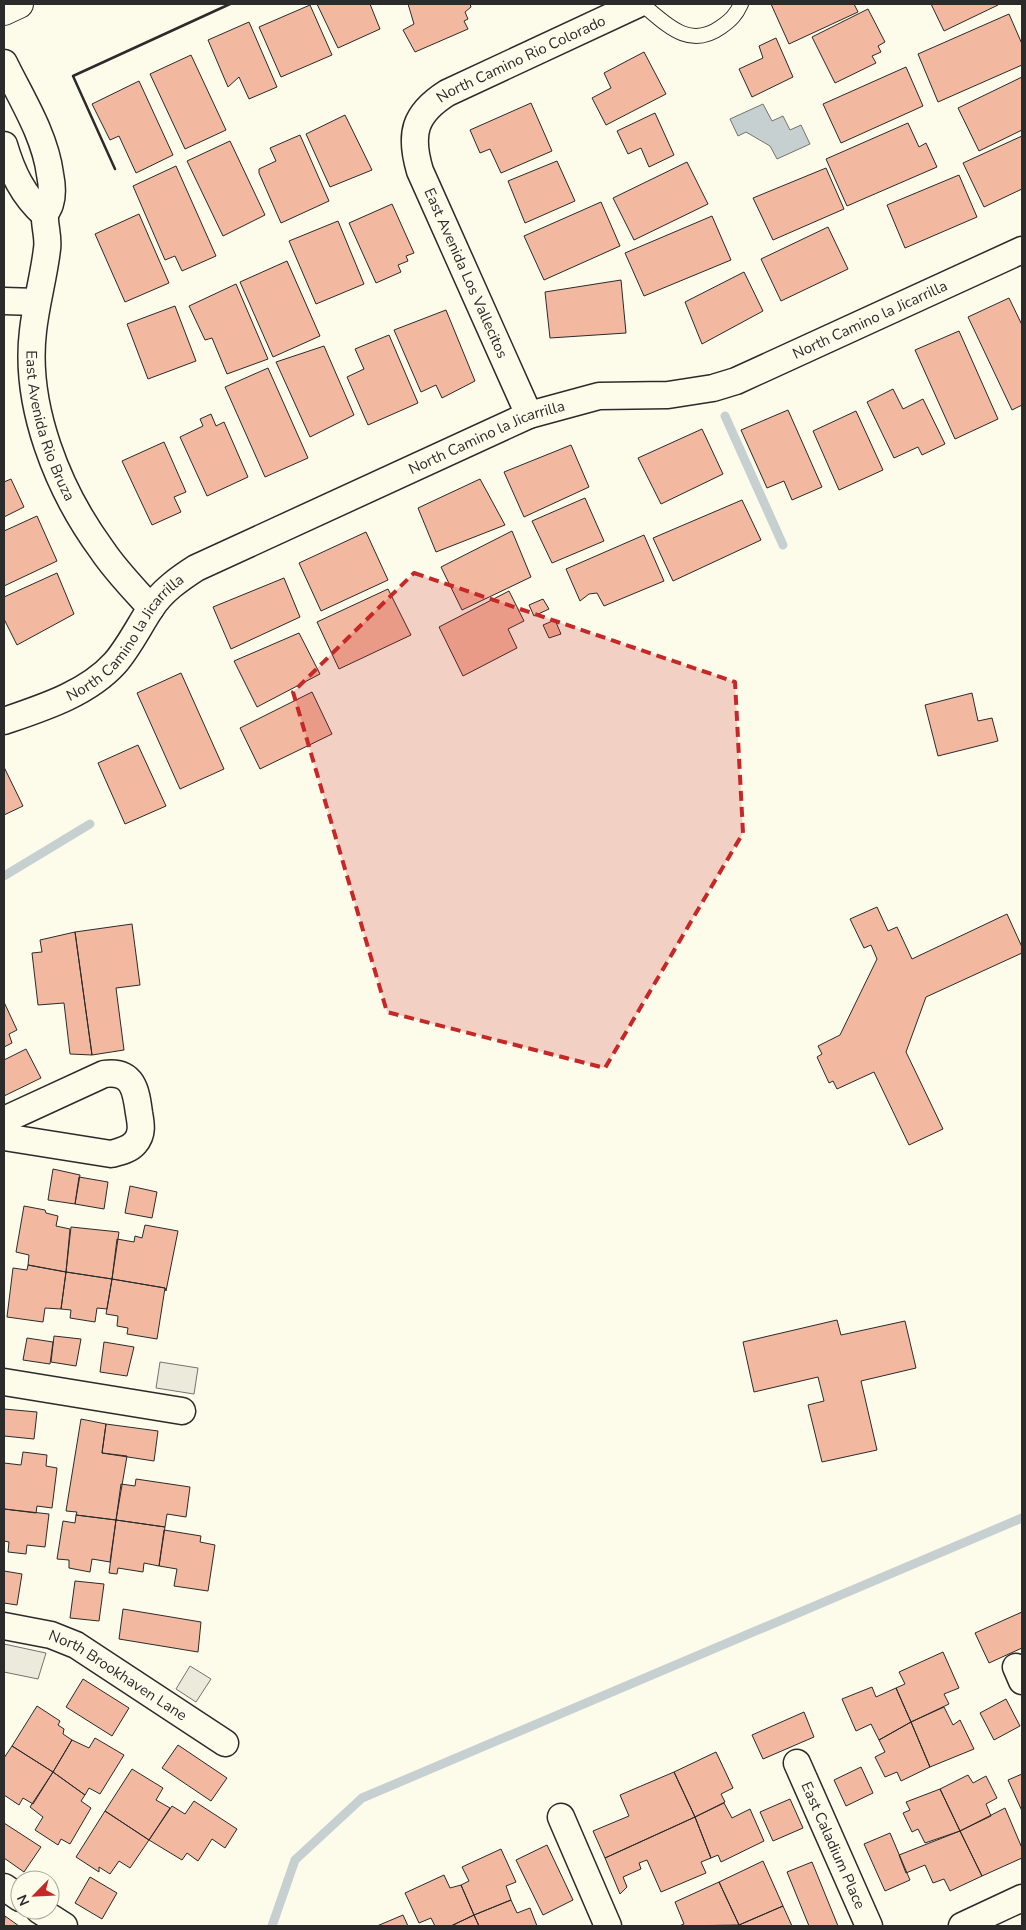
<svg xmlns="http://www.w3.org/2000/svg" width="1026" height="1930" font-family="'Nunito Sans',sans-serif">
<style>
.parking{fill:#eceadb;stroke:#74746e}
.water{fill:#c7d0d0;stroke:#74746e}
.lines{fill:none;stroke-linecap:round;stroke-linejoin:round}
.stream{stroke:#c7d0d0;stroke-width:9}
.building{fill:#f2b8a0;stroke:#2b2b2b}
.lane-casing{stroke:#2b2b2b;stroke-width:16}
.street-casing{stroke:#2b2b2b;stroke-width:29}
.primary-casing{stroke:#2b2b2b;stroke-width:30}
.lane{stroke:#fdfbea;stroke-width:14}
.street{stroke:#fdfbea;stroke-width:26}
.primary{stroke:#fdfbea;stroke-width:28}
.wall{stroke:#2b2b2b;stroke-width:2.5}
.marked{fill:#c62828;fill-opacity:0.2;stroke:#c62828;stroke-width:4;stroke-dasharray:10 6;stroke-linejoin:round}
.labels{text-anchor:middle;stroke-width:4;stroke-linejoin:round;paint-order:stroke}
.street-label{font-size:15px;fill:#2b2b2b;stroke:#fdfbea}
</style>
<rect width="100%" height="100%" fill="#fdfbea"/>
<path class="parking" d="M160,1362l38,6 -4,26 -38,-6z
M4,1644l42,9 -8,26 -34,-7z
M190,1666l21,13 -15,23 -20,-13z"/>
<path class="water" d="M763,104l9,17 11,-5 7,14 11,-5 9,19 -33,15 -7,-13 -24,-14 -8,4 -8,-17z"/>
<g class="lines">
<path class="stream" d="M725,416l58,129
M4,876l86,-52
M272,1926l23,-66 67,-62 660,-280"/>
</g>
<path class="building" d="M317,4h53l10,25 -42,19z
M408,4h62l1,3 -6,5 3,7 -4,2 4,8 -53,23 -12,-22 11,-6z
M771,4h83l4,8 -69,32z
M931,4h66l1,1 -54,26z
M310,5l22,50 -51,22 -22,-50z
M868,9l17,33 -7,4 3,6 -9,4 4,7 -41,20 -23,-46z
M1009,14l13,30v21l-84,37 -20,-48z
M249,22l28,65 -28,12 -10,-22 -11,10 -20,-47z
M776,38l17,39 -41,20 -13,-28 24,-11 -4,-12z
M644,52l22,42 -60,31 -14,-27 19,-10 -7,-15z
M191,55l35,75 -41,19 -35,-75z
M906,67l17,39 -82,37 -18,-39z
M1022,77v53l-43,21 -21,-43z
M139,81l34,74 -37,18 -17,-37 -9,4 -18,-36z
M531,103l21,48 -51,22 -11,-24 -10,4 -10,-23z
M655,113l19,42 -25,12 -8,-19 -13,6 -11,-23z
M345,115l27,55 -42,17 -24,-53z
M908,123l11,24 7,-4 11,24 -90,39 -21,-47z
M300,135l29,66 -48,22 -22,-50v-4l17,-8 -6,-13z
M1022,136v53l-38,18 -21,-44z
M230,141l35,74 -42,21 -36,-75z
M557,161l18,40 -50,22 -17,-42z
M687,162l21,42 -74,36 -21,-42z
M176,166l40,90 -34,15 -7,-15 -10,4 -32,-74z
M826,168l18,41 -71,31 -20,-42z
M959,175l18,42 -72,31 -18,-43z
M601,202l19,44 -76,34 -20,-44z
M392,204l22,49 -8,3 2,5 -10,4 3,7 -25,11 -27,-60z
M139,214l30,69 -44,19 -30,-68z
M712,216l19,44 -87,36 -19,-43z
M338,221l26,63 -48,20 -27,-63z
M828,227l20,42 -67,32 -20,-42z
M287,261l33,75 -47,21 -33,-75z
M744,272l19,39 -61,33 -17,-42z
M621,280l5,53 -76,5 -5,-46z
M236,284l32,75 -41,15 -15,-36 -7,2 -16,-34z
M1009,298l13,27v80l-10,5 -44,-93z
M175,306l21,55 -48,18 -21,-55z
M446,310l29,71 -33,17 -6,-13 -15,7 -27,-62z
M959,331l39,88 -43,20 -40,-89z
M389,335l29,68 -50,22 -21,-48 17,-8 -9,-20z
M324,346l30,69 -44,22 -34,-75z
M268,368l40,90 -43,19 -40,-90z
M893,389l10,20 20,-10 22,45 -23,11 -4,-8 -24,11 -27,-56z
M788,410l34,77 -30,13 -8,-19 -17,7 -26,-58z
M856,411l27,59 -44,20 -26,-59z
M211,414l5,12 8,-4 24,55 -41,19 -27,-59 23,-11 -3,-7z
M702,429l21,45 -62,30 -23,-46z
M164,442l22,50 -12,5 7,15 -29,13 -30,-64z
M571,445l18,42 -65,30 -20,-45z
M11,479l13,28 -20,10v-35z
M480,479l25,46 -69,27 -18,-44z
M585,498l19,43 -52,22 -20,-42z
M742,500l19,40 -88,41 -20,-43z
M37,516l20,45 -53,25v-55z
M512,531l19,46 -69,33 -21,-43z
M366,532l22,48 -67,31 -22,-48z
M644,535l20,46 -60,25 -7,-13 -8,1 -9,7 -14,-32z
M57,573l17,41 -57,31 -13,-26v-22z
M284,578l16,39 -69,32 -18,-42z
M388,589l23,46 -72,34 -22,-47z
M509,591l15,30 -16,8 9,19 -54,28 -24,-49z
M543,599l6,10 -15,7 -5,-11z
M555,620l6,14 -12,4 -6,-13z
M299,633l21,41 -63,33 -23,-46z
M181,673l43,96 -44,20 -43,-96z
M312,692l20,42 -72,35 -20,-41z
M972,693l6,28 14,-3 6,23 -60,15 -13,-51z
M138,745l28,61 -41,18 -27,-61z
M4,767l19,39 -19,9z
M877,907l11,24 9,-4 15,32 95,-45 15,33v6l-96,44 -20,55 37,77 -34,16 -35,-73 -37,17 -4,-8 -4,2 -12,-26 5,-3 -4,-8 22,-11 37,-76 -6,-14 -7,3 -14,-29z
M132,924l8,61 -24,3 8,62 -32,5 -17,-123z
M75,932l17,123 -22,-1 -6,-51 -26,2 -6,-52 10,-1 -2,-12z
M4,1002l13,28 -8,4 3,9 -8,4z
M26,1049l15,29 -37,18v-36z
M53,1169l27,6 -5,29 -27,-4z
M79,1177l29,5 -4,27 -29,-5z
M130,1186l27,6 -5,26 -27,-5z
M24,1206l21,4 1,3 12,3 -2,10 14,3 -4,43 -38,-7 1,-10 -13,-3z
M145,1225l33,6 -12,60 -1,-3 -53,-9 5,-40 17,3 1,-6 7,2z
M71,1227l48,5 -7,47 -46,-7z
M28,1265l38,7 -5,37 -16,-1 -2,14 -36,-5 6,-49 14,2z
M66,1272l46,7 -5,30 -10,-1 -2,14 -25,-4 1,-8 -10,-1z
M112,1279l53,9 -8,51 -30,-5 1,-6 -11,-2 1,-10 -12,-2z
M837,1320l4,15 64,-14 11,47 -55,13 16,69 -55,12 -14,-57 16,-4 -6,-24 -64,15 -11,-50z
M54,1336l27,3 -5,27 -25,-4z
M27,1338l26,4 -3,22 -27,-4z
M104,1342l30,5 -7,29 -27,-4z
M4,1409l33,3 -3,27 -30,-3z
M81,1419l25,5 -4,29 25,3 -11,64 -40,-5 1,-3 -11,-1z
M106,1424l52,7 -4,30 -52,-8z
M23,1452l24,3 -1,11 11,2 -5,40 -15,-2 -1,7 -32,-4v-46l17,2z
M136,1479l54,8 -4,30 -19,-3 -2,13 -49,-7 5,-36 14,2z
M4,1509l45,5 -4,33 -18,-2 -1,9 -18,-2 1,-10 -5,-1z
M76,1515l40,5 -6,42 -18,-3 -2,13 -21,-4v-8l-12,-1 6,-38 12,2z
M116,1520l49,7 -6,39 -15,-3 -1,9 -25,-4 -1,6 -8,-1z
M164,1530l37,6 -1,6 15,3 -7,46 -34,-5 3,-17 -18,-3z
M4,1571l18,3 -5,31 -13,-2z
M75,1581l29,3 -5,37 -29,-3z
M123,1609l78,13 -3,30 -79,-13z
M1022,1612v36l-33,15 -14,-30z
M943,1652l16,36 -15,6 5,10 -38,18 -15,-34 9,-4 -6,-12z
M83,1679l46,29 -17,28 -46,-29z
M872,1687l4,10 20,-9 15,34 -32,18 -8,-16 -15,7 -14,-32z
M1006,1699l14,27 -26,14 -14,-27z
M37,1706l23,15 -2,4 6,4 -1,5 9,6 -19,32 -41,-26z
M944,1707l9,18 7,-5 14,29 -44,18 -19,-45z
M804,1712l10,25 -51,22 -11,-24z
M911,1722l19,45 -29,14 -4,-9 -12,5 -10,-20 10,-5 -6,-12z
M95,1738l29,17 -24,39 -11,-6 -4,7 -32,-23 19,-32 17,8z
M178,1745l49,33 -16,23 -49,-33z
M12,1746l41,26 -20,32 -10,-6 -4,7 -15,-10v-37z
M716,1752l17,36 -12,6 4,8 -30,15 -21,-45z
M861,1767l12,26 -27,13 -12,-26z
M132,1769l31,19 -7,12 14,8 -21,32 -44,-29z
M53,1772l32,23 -4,6 10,7 -21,36 -9,-5 -3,6 -23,-15 8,-13 -13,-10z
M674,1772l21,45 -90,41 -12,-27 36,-15 -9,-21z
M1022,1774v37l-14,-31z
M968,1775l5,8 13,-7 11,22 -11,6 5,12 -31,15 -20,-42z
M940,1789l20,42 -35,12 -7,-14 -6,3 -9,-19 7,-3 -4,-8z
M790,1799l13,29 -30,13 -13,-29z
M194,1801l43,28 -12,19 -13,-9 -14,22 -11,-8 -5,7 -33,-20 23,-34 13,8z
M724,1803l8,15 18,-9 14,32 -43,21 -3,-7 -7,3 -16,-41z
M1005,1808l17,40v10l-40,18 -22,-45z
M105,1811l44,29 -19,28 -11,-7 -9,13 -11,-7v5l-23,-15z
M695,1817l16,41 -10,4 5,11 -45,19 -14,-32 -8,3 2,6 -18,8 4,10 -7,7 -15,-36z
M4,1823l37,24 -17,25 -20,-14z
M960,1831l22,45 -32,15 -6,-12 -11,4 -8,-18 -19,8 -7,-18z
M890,1833l20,47 -25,11 -21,-47z
M547,1845l26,55 -30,15 -27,-55z
M501,1849l15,33 -10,4 5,14 -37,15 -13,-30 8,-4 -7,-14z
M763,1861l20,45 -44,19 -20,-43z
M812,1862l26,64h-29l-22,-54z
M444,1875l6,13 11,-3 13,30 -23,11h-16l-4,-8 -12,5 -14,-30z
M90,1877l27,16 -15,26 -27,-16z
M719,1882l20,43 -60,1 5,-2 -9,-22z
M511,1900l6,13 13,-5 7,18h-58l-5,-11z
M783,1906l9,20h-53v-1z
M403,1915l5,11h-31z
M474,1915l5,11h-28z
M5,1916l14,10h-15z"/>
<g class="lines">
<g class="lane-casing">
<path id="lane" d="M642,4c24,20 47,46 79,23 10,-7 15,-12 20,-23"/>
</g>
<g class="street-casing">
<g id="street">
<path id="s1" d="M4,63c17,35 41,72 46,111 2,10 3,21 0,30 -1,4 -4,7 -5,11 -1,9 4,23 2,34 -3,27 -11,54 -14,82 -9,75 25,159 69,219 14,21 32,39 49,58"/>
<path d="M4,145c8,27 19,51 41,70"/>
<path d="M4,301l33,1"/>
<path id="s2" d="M529,415l-109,-244c-11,-37 -6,-57 27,-78l191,-89"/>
<path id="s3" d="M4,721c38,-13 83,-27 111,-58 14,-16 24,-37 36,-55 11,-17 28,-29 45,-40l333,-153 70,-19 69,-1 45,-7 23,-7 286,-131"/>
<path d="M4,1120l100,-46c29,-4 32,16 35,39 2,11 4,21 -4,30 -6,7 -16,9 -24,11l-107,-17"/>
<path d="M4,1382l178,29"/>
<path id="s4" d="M4,1626l47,9 25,10 149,98"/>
<path d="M1016,1667l6,14"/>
<path id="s5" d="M797,1763l72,163"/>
<path d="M561,1817l47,109"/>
<path d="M4,1887l16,11"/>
<path d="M39,1910l25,16"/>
<path d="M962,1926l60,-28"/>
</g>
</g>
<g class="primary-casing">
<path id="primary" d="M4,11l15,-7"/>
</g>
<use href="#lane" class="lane"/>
<use href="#street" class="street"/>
<use href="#primary" class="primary"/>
<path class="wall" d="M115,169l-42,-93 157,-72"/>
</g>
<path class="marked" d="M414,573l321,109 8,151 -138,235 -218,-56 -94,-320z"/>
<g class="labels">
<g class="street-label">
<text dy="5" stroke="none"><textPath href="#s2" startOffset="440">North Camino Rio Colorado</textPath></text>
<text transform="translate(466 273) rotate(66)" y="5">East Avenida Los Vallecitos</text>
<text dy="5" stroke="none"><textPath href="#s3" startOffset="978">North Camino la Jicarrilla</textPath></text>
<text dy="5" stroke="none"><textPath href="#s1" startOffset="378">East Avenida Rio Bruza</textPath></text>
<text dy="5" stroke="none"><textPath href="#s3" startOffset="572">North Camino la Jicarrilla</textPath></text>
<text dy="5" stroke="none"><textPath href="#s3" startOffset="152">North Camino la Jicarrilla</textPath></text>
<text dy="5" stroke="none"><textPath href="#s4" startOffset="126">North Brookhaven Lane</textPath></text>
<text dy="5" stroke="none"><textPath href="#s5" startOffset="90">East Caladium Place</textPath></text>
</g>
</g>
<rect width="1026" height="1930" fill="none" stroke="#2b2b2b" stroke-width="10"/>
<g transform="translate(35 1895) rotate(246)"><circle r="24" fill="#fdfbea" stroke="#a9a89e"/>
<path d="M0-4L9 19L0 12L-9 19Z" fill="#c62828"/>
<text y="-8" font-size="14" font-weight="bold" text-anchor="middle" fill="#2b2b2b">N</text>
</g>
</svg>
